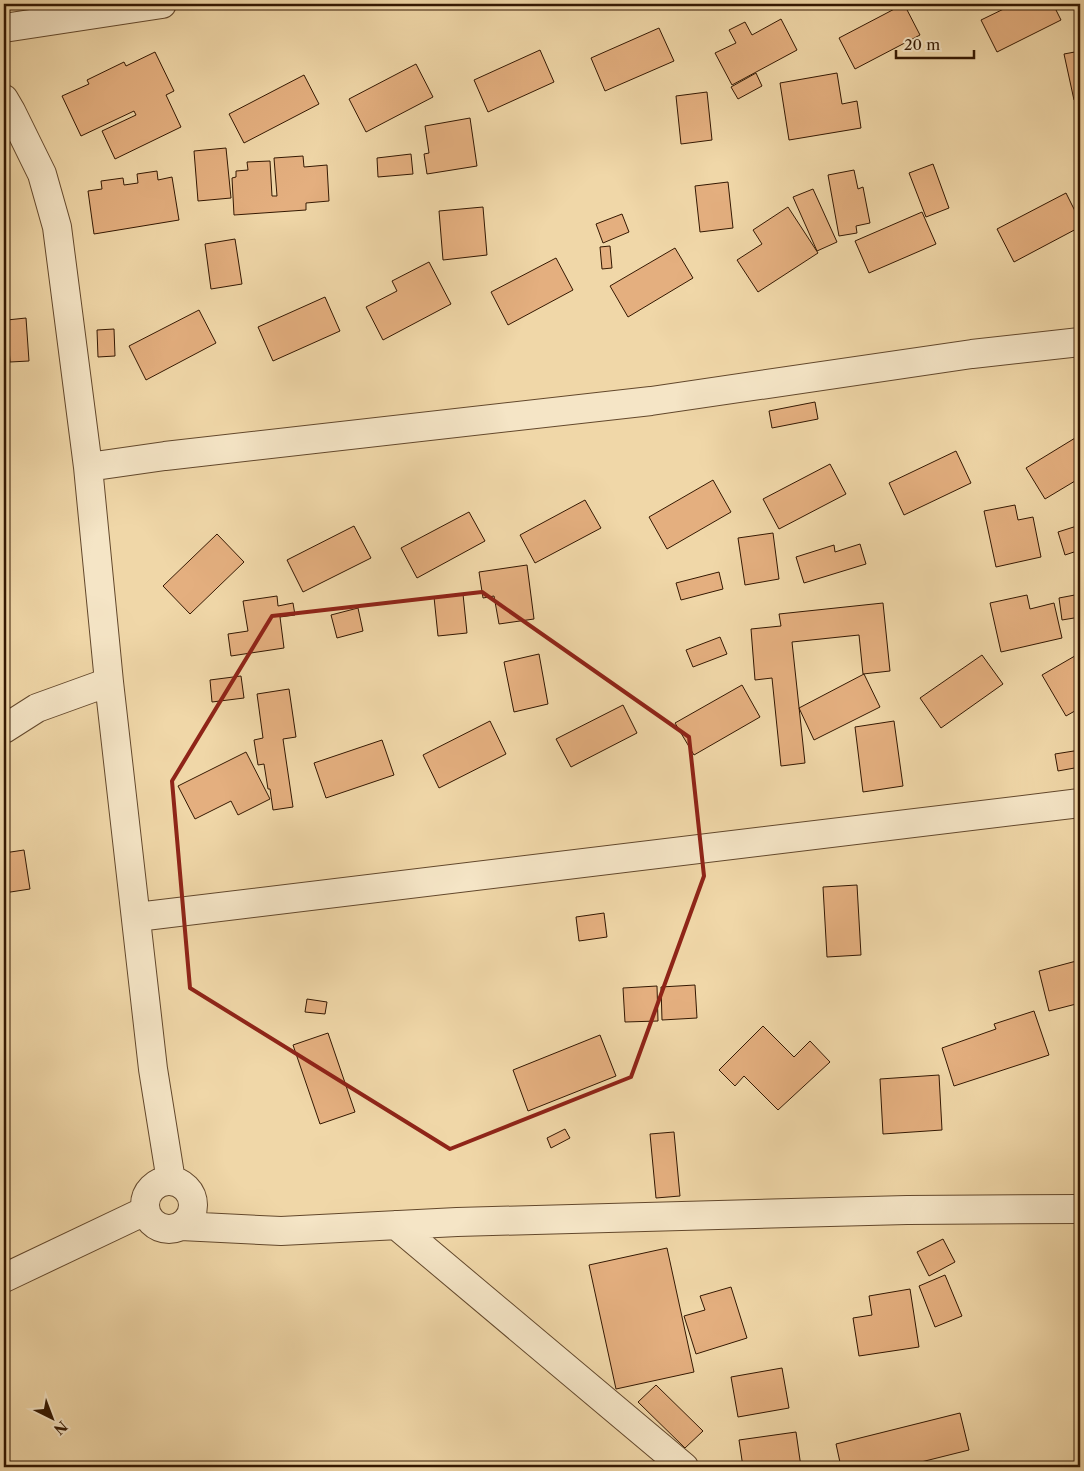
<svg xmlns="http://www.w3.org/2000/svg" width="1084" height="1471" font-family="'Libre Caslon Text',serif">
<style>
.building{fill:#e4af7f;stroke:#341802}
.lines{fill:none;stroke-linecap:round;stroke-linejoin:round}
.street-casing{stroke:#63482c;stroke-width:30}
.street{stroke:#f5e5c6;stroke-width:28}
.marked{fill:none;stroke:#8f2418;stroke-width:4;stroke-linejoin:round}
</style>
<rect width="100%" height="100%" fill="#f0d7a8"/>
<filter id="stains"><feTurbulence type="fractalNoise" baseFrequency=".004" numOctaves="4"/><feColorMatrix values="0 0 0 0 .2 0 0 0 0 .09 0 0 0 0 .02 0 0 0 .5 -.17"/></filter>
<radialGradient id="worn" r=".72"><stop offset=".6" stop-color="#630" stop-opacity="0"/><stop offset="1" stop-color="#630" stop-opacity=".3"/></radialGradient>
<path class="building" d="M904,4l16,31 -65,34 -16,-31z
M1014,4h39l8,16 -64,32 -16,-32z
M781,19l16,31 -65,35 -17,-32 21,-10 -7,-13 16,-8 7,13z
M659,28l15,33 -69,30 -14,-33z
M540,50l14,32 -66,30 -14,-32z
M1080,51v48l-6,1 -10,-46z
M155,52l19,39 -8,4 15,32 -66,32 -13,-28 34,-16 -2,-4 -53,25 -19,-40 27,-12 -2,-4 37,-18 2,4z
M416,64l17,33 -67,35 -17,-33z
M756,73l6,13 -24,13 -7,-12z
M837,73l5,31 15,-3 4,27 -72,12 -9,-57z
M304,75l15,29 -75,39 -15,-29z
M707,92l5,48 -31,4 -5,-48z
M470,118l7,48 -50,8 -3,-20 5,-1 -4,-27z
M226,148l5,50 -33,3 -4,-50z
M411,154l2,20 -35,3 -1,-19z
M303,156l1,11 23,-2 2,36 -23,2v7l-72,5 -2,-37 4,-1v-6l12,-1 -1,-8 23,-1 2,35h5l-3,-38z
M933,164l16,44 -23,9 -17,-44z
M854,170l4,19 5,-2 7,36 -14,3 1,7 -18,3 -11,-61z
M157,171l1,9 14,-3 7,43 -85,14 -6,-43 14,-2 -1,-8 22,-3 1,7 14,-2 -1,-9z
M728,182l5,46 -33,4 -5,-46z
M813,189l24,53 -20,9 -24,-54z
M1066,193l14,28v6l-66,35 -17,-33z
M483,207l4,48 -44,5 -4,-49z
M788,207l30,46 -60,39 -21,-32 25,-16 -9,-14z
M922,212l14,32 -67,29 -14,-32z
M622,214l7,18 -26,11 -7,-19z
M235,239l7,45 -31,5 -6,-45z
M610,246l2,22 -10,1 -2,-22z
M675,248l18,30 -65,39 -18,-31z
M556,258l17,32 -65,35 -17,-33z
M429,262l22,42 -68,36 -17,-33 31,-16 -5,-10z
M325,297l15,34 -67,30 -15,-34z
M199,310l17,33 -70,37 -17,-34z
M26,318l3,43 -19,1 -3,-42z
M114,329l1,27 -17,1 -1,-27z
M815,402l3,17 -46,9 -3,-17z
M1080,435v43l-35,21 -19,-31z
M956,451l15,32 -67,32 -15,-32z
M830,464l16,30 -67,35 -16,-30z
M713,480l18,32 -64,37 -18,-32z
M585,500l16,28 -66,35 -15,-28z
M1015,505l3,15 15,-3 8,40 -45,10 -12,-56z
M469,512l16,29 -68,37 -16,-30z
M1080,525v25l-15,5 -7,-23z
M354,526l17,32 -68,34 -16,-32z
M773,533l6,46 -34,6 -7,-47z
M217,534l27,28 -54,52 -27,-28z
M860,544l6,20 -62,19 -8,-26 38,-12 1,7z
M527,565l7,54 -35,5 -5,-28 -11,2 -4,-26z
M719,572l4,17 -42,11 -5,-17z
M463,594l4,39 -29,3 -4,-39z
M1080,594v23l-18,3 -3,-22z
M1027,595l3,14 24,-6 8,35 -61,14 -11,-49z
M277,596l1,10 15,-3 2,12 -15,2 4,31 -53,8 -3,-22 20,-3 -5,-30z
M883,603l7,68 -27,3 -4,-39 -67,7 13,121 -24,3 -9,-88 -17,2 -4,-51 30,-3 -2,-12z
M358,608l5,23 -26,7 -6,-23z
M720,637l7,17 -34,13 -7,-17z
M1080,653v55l-14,8 -24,-41z
M539,654l9,50 -34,8 -10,-50z
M982,655l21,29 -62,44 -21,-30z
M864,674l16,33 -66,33 -15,-32z
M241,676l3,22 -32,4 -2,-22z
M742,685l18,32 -66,38 -19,-32z
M289,689l7,48 -13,2 10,68 -20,3 -3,-21h-2l-4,-25 -6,1 -4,-25 9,-2 -6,-44z
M623,705l14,28 -66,34 -15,-28z
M490,721l16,33 -67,34 -16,-33z
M894,721l9,65 -40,6 -8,-65z
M382,740l12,35 -68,23 -12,-35z
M1080,750v17l-22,4 -3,-17z
M246,752l24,47 -32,16 -7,-14 -36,18 -17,-33z
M24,850l6,39 -26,4v-40z
M857,885l4,70 -34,2 -4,-70z
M604,913l3,24 -28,4 -3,-24z
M1080,960v43l-31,8 -10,-40z
M695,985l2,33 -35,2 -1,-33z
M657,986l1,35 -33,1 -2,-34z
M307,999l20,3 -2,12 -20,-2z
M1034,1011l15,44 -95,31 -12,-38 54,-19 -2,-5z
M763,1026l31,31 16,-16 20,21 -52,48 -34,-34 -9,10 -16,-16z
M328,1033l27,79 -35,12 -27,-79z
M600,1035l16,41 -88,35 -15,-41z
M939,1075l3,55 -59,4 -3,-55z
M565,1129l5,9 -19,10 -4,-10z
M674,1132l6,64 -24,2 -6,-64z
M943,1239l12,23 -26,14 -12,-24z
M667,1248l27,124 -78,17 -27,-124z
M945,1275l17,41 -27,11 -16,-41z
M731,1287l16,51 -51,16 -12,-38 21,-6 -5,-14z
M910,1289l9,58 -60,9 -6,-38 19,-3 -3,-19z
M782,1368l7,40 -51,9 -7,-40z
M656,1385l47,46 -18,17 -47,-46z
M960,1413l9,37 -68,17h-60l-5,-23z
M796,1432l5,35h-58l-4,-27z"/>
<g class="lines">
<g class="street-casing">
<path id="street" d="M4,28l158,-24
M4,99l7,12 31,63 15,53 31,240 21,215 44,387 18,112
M88,467l77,-11 486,-55 321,-47 108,-12
M4,729l33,-21 72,-26
M137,917l943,-114
M145 1205a24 24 0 1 1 48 0a24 24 0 1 1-48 0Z
M396,1225l288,242
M181,1226l100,5 176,-9 450,-12 173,-1
M4,1278l141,-67"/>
</g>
<use href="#street" class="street"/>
</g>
<path class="marked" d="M482,592l207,145 15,139 -73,201 -181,72 -260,-161 -18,-207 100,-165z"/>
<rect width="1084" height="1471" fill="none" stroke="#f0d7a8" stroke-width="20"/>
<rect x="5" y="5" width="1074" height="1461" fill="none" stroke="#341802" stroke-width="2.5"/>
<rect x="10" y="10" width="1064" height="1451" fill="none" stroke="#341802"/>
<g transform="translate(52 1418) rotate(138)" stroke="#f5e5c6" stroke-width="4" paint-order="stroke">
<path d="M0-4L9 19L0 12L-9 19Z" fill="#341802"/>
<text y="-8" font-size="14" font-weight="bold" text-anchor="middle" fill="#341802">N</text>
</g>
<path d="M896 50v8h78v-8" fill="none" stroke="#341802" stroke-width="2.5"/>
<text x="904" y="50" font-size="15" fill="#341802" stroke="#f5e5c6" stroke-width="4" paint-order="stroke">20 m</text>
<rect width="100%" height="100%" filter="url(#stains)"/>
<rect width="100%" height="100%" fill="url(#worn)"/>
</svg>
